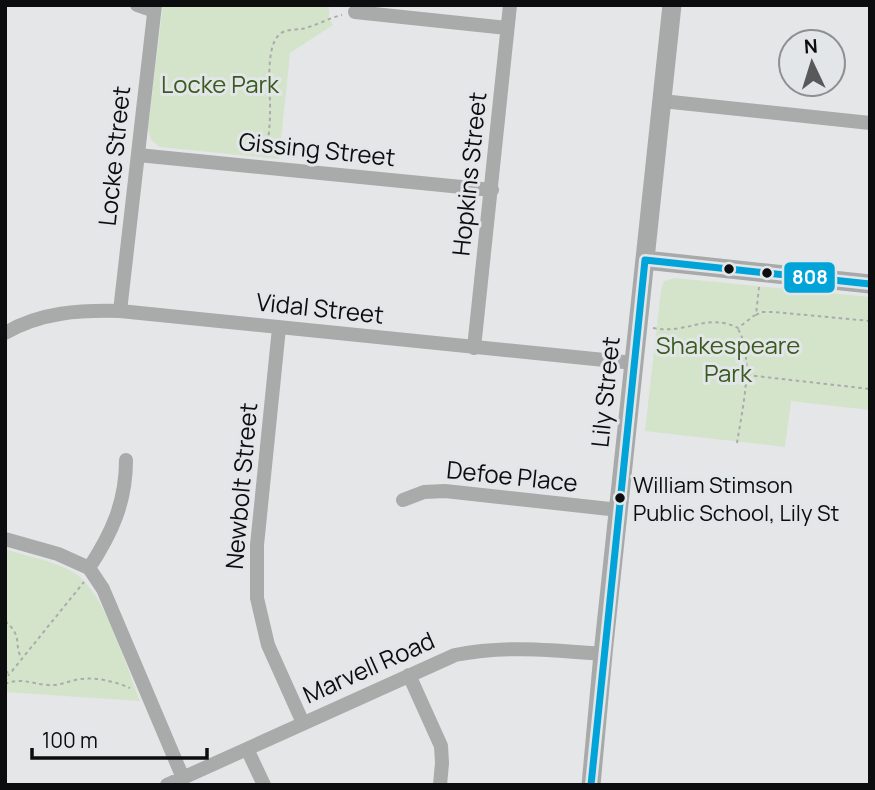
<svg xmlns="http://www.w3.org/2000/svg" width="875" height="790" font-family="Manrope,sans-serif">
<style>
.green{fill:#d4e4cb}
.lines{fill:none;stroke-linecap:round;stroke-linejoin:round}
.path{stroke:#ababac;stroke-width:2;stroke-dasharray:3.5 3.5;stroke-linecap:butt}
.street{stroke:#a9aaaa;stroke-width:14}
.secondary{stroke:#a8a9a9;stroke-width:19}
.bus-1-casing{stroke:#e3e6e8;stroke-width:12}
.bus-1{stroke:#01a4d8;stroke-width:7}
.bus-dot{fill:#0c0d0e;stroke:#e3e6e8;stroke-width:2.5}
.labels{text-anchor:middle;stroke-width:6;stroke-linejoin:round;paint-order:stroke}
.bus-label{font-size:22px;fill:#0c0d0e;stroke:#e3e6e8;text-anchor:start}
.park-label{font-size:24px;fill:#395c1d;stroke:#e3e6e8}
.street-label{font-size:24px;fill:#0c0d0e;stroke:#e3e6e8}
.line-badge{stroke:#e3e6e8;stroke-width:2.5}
.badge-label{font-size:19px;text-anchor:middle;font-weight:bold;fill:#fff}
</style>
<rect width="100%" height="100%" fill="#e4e6e7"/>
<path class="green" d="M163,5h166v13l4,7 -43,28 -11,106 -119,-12 -9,-7 -3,-12z
M675,278l195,19v113l-79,-9 -6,46 -140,-16 16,-141 3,-9z
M5,549c20,7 50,12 68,23 32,19 53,94 67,129l-135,-9z"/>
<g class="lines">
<path class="path" d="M266,156c2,-14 4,-29 4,-43 1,-19 -6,-66 10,-79 6,-5 14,-4 21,-5 13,-2 27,-11 41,-14
M759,287l-3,28 5,-3h13l96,9
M653,328c35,7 53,-16 85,0l17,-13
M747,375l123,14
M737,443c5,-33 18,-85 1,-114
M5,621c19,16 8,24 17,38
M5,673l7,-2 72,-89
M5,682l4,-8
M5,684c17,-7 26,0 43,1 10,1 18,-3 27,-5 18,-4 39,1 55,8"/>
<path class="street" d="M137,5l17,6
M355,12l152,16
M662,101l208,22
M138,155l354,35
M120,311l35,-306
M279,328l-22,217v53l11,47 35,78
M5,333c36,-21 75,-23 115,-22l514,52
M474,348l36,-343
M403,500l21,-8 21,-1 174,19
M5,539l53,15 31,14 14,21 80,189
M89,568c23,-35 37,-66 37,-108
M409,675l32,71 1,17 -2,22
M247,749l17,36
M167,785l288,-130c51,-10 97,-5 148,-1"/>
<path class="secondary" d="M645,260l225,24
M591,785l12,-131 69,-649"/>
<g class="bus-1-casing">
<path id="bus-1" d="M645,260l225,24
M591,785l54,-525"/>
</g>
<use href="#bus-1" class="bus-1"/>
</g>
<g class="bus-dot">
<circle cx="729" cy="269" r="6"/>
<circle cx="767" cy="273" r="6"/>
<circle cx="620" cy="498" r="6"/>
</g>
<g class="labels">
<g class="bus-label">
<text x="633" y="493">William Stimson<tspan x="633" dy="28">Public School, Lily St</tspan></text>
</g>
<g class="park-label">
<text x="220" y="93">Locke Park</text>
<text x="728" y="354">Shakespeare<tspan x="728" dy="28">Park</tspan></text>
</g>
<g class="street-label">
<text transform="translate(317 150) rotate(6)" y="8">Gissing Street</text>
<text transform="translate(115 156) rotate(-84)" y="8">Locke Street</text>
<text transform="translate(470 174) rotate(-84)" y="8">Hopkins Street</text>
<text transform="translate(320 309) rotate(6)" y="8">Vidal Street</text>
<text transform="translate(606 392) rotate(-84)" y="8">Lily Street</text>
<text transform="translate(512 477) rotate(6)" y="8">Defoe Place</text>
<text transform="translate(242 486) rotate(-85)" y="8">Newbolt Street</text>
<text transform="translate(369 668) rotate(-24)" y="8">Marvell Road</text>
</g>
</g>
<rect class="line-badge" x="783" y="261" width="53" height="33" rx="7" fill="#01a4d8"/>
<g class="badge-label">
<text x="810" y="284">808</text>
</g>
<rect width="875" height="790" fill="none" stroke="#0c0d0e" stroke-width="14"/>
<g transform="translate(812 63) rotate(356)"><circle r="33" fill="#e3e6e8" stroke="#8d8f91" stroke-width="2"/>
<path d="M0-5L12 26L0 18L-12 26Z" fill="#58595a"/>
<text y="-10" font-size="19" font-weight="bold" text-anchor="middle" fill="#0c0d0e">N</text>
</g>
<path d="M32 748v10h175v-10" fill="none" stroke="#0c0d0e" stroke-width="3.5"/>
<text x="42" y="748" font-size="21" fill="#0c0d0e" stroke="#e3e6e8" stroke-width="5" paint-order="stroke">100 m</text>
</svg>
